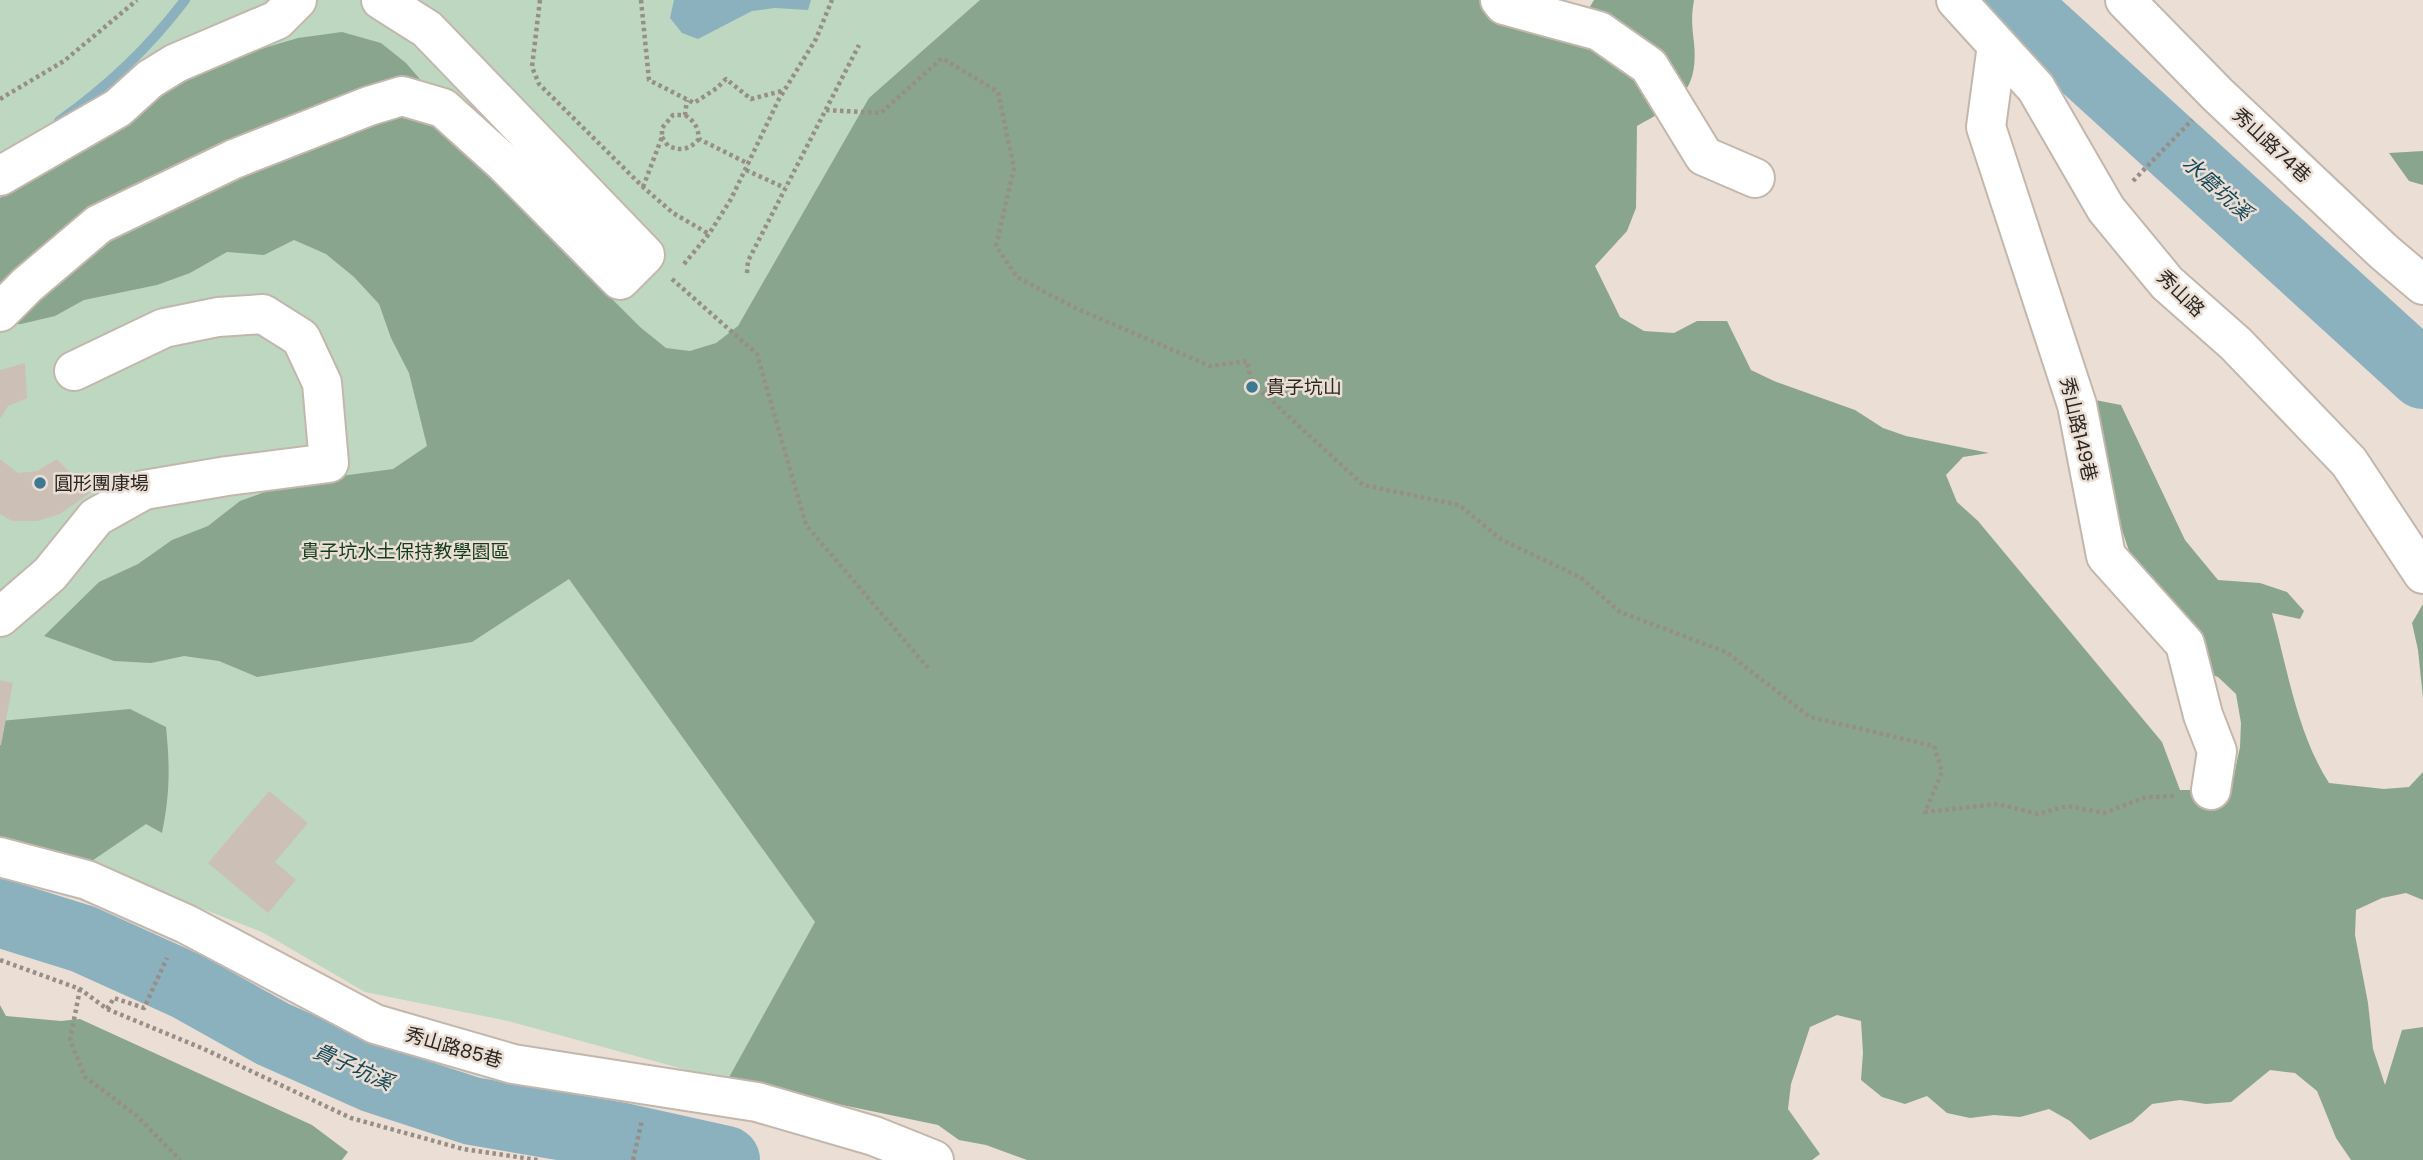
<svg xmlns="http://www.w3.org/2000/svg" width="2423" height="1160" font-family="Poppins,'Noto Sans TC',sans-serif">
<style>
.green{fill:#bdd7c0}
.forest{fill:#8aa58e}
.water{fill:#8cb1be}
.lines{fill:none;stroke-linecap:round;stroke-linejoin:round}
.stream{stroke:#8cb1be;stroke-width:10}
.river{stroke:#8cb1be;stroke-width:68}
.building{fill:#ccc0b6}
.minor-casing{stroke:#c3b7ad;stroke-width:42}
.path{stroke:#978e87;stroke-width:4.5;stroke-dasharray:3.5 3.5;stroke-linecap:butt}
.minor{stroke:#fff;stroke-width:38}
.poi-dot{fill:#3d7990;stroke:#ebded4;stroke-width:2.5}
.labels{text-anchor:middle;stroke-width:5;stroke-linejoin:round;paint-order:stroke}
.street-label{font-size:19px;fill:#2a2622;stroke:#ebded4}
.poi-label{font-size:19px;fill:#2a2622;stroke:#ebded4;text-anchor:start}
.park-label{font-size:19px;fill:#113d1d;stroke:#ebded4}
.water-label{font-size:21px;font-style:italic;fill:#134757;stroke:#ebded4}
</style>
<rect width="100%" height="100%" fill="#ebded4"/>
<path class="green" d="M0,0h997l-81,809 -189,272 -219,-60 -143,-29 -103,-60 -216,-84 -46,-9z"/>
<path class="forest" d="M980,0h520l79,25 15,-25h100c-3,17 -2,26 0,43 5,50 -18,61 -57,83l-1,82 -9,23 -32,35 25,51 24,14 30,2 23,-12h30l24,49 23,11 81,29 28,18 23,8 83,17 -26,4 -17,18 11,27 21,19 184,221 18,48h31l23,-15 6,-28 1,-24 -5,-29 -18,-17 -26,-10 -55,-92 -19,-57 -23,-118 26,5 64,135 33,40 42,3 27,9 17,19 -4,8 -28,-6c16,58 25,120 57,170l55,6 25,-2 14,-15v128l-17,-7 -24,5 -26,12 -1,25 13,68 5,46 12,36 17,-55 21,-3v133h-72l-15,-22 -19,-47 -22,-18 -25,-3 -39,32 -25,2 -26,-4 -28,4 -20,18 -42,18 -20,-19 -21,-12 -29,8 -26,-2 -24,3 -23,-5 -20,-17 -22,8 -23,-7 -21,-17 2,-27 -2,-32 -24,-6 -27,12 -19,57 -3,25 32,45 -8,6h-785l-41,-15 -27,-5 -21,-15 -211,-44 88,-159 -246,-343 -97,63 -215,35 -38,-16 -35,-5 -33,7 -37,-2 -70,-25 55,-54 39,-18 34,-24 36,-14 32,-25 33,-12 38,-9 82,-11 34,-23 -18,-73 -18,-35 -12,-34 -25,-27 -28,-23 -32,-14 -30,15 -37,-3 -37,21 -33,12 -73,15 -29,16 -34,8 -21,1v-127l101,-67 86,-52 50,-23 61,-18 44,-6 39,11 25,20 192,222 42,42 26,21 24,3 26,-8 22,-17 131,-228z
M2423,151v34l-14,-4 -20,-28z
M2423,604v94l-5,-48 -6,-27z
M130,709l36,18c4,39 4,67 -4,106l-16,-9 -63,43 -83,-24v-122z
M0,1005l6,11 55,5 19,-2 232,106 36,27 -6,8h-342z"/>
<path class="water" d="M674,0h137l-3,10 -33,-2 -23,3 -54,28 -16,-6 -12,-15z"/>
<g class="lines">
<path class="stream" d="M59,121c47,-33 91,-75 126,-121"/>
<path class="river" d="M2011,0l412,375
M0,913l83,26 104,47 86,48 101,45 98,32 146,25 108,24"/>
</g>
<path class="building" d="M25,363l2,35 -19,8 -8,13v-49z
M0,459l18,14 19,-2 20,-12 33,34 -30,21 -23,7h-25l-12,-7z
M0,680l13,3 -12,62h-1z
M269,791l39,32 -33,39 21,18 -28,33 -60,-50z"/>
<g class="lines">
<g class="minor-casing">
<path id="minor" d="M1500,0l4,5 95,26 50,35 55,90 51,22
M1956,0l80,88 70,121 61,74 69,61 113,118 74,112
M2125,0l92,94 167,158 39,33
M1997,45l-11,82 91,278 29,151 79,88 18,71 14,36 -6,39
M0,176l118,-68 32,-29 26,-16 101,-43 20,-20
M0,312l27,-27 72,-61 135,-65 135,-53 33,-10 41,12 62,56 115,116 25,-25 -218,-226 -46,-29
M0,617l50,-43 46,-57 48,-27 83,-14 102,-13 -7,-80 -21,-45 -38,-24 -45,3 -54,11 -90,43
M0,857l87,23 99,44 189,100 138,40 244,38 117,34 60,24"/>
</g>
<path class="path" d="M540,0l-8,67 7,17 104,103 30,26 36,21
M641,0l8,80 45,23 23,-15 9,-9 25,20 31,-8
M0,99l64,-38 73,-61
M826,110l55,3 61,-55 56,34 16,76 -18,78 21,31 56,30 137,59 37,-5 5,26 8,3 103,95 96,20 43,35 78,37 40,35 106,40 84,65 124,29 8,26 -17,40 73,-8 40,10 29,-8 37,7 42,-16 28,-1
M685,115c10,7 13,12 14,24l50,25
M662,137l6,9c13,5 21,4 31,-7
M746,170l39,18
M2133,181l59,-61
M643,187l19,-50v-9l11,-13h12l2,-15
M684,264l25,-30 22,-35 48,-100 37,-60 16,-39
M747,273l1,-12 111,-216
M672,279l85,75 49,171 122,143
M0,960l80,29 27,20 97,40 147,69 112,31 75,11
M80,989l-10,51 15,37 52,39 43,44
M107,1009l7,-11 30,10 23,-50
M633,1160l9,-40"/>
<use href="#minor" class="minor"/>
</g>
<g class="poi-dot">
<circle cx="1252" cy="387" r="7"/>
<circle cx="40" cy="483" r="7"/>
</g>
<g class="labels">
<g class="street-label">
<text transform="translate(2272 145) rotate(43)" y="7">秀山路74巷</text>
<text transform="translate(2181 293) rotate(44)" y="7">秀山路</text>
<text transform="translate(2079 429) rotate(77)" y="7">秀山路149巷</text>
<text transform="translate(454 1047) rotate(16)" y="7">秀山路85巷</text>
</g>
<g class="poi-label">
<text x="1266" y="394">貴子坑山</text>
<text x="54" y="490">圓形團康場</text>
</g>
<g class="park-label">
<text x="405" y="558">貴子坑水土保持教學園區</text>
</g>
<g class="water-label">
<text transform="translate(2217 188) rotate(42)" y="7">水磨坑溪</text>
<text transform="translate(353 1067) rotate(24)" y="7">貴子坑溪</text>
</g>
</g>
</svg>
